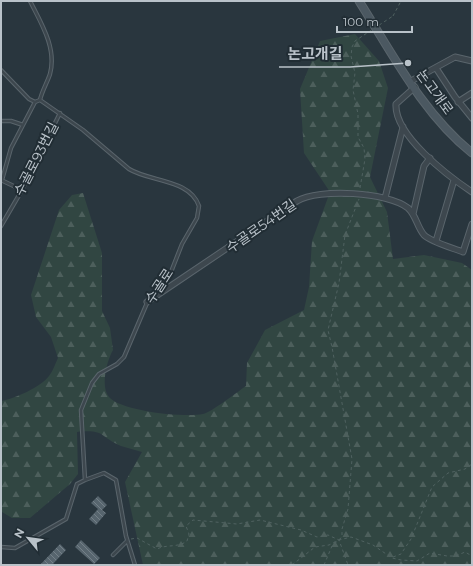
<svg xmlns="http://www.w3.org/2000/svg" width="473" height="566" font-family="Montserrat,'Noto Sans KR',sans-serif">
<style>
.forest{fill:url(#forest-firs)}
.building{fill:url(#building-back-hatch)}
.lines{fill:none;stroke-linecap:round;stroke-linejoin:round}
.service-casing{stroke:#5a656c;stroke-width:4.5}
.minor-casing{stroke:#5a656c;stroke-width:7}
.secondary-casing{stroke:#5a656c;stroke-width:9}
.path{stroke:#506261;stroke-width:1;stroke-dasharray:3 3;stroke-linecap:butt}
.service{stroke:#3d474e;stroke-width:2.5}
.minor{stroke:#3d474e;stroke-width:5}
.secondary{stroke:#4b5861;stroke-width:7}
.path-bridge{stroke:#506261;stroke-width:1;stroke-dasharray:3 3;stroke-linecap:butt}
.labels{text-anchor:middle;stroke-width:4;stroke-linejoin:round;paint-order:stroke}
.street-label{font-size:14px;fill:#b9c2c9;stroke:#212d34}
.leader{fill:none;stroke:#b9c2c9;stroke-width:1.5}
.callout-dot{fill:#b9c2c9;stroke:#212d34;stroke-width:1.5}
.callout-label{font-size:15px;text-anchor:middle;font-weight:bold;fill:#b9c2c9;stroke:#212d34;stroke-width:4;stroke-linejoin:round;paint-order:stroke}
</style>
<defs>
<pattern id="forest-firs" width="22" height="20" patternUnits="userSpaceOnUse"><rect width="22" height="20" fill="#314642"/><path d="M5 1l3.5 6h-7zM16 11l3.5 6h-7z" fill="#4d5f5c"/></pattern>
<pattern id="building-back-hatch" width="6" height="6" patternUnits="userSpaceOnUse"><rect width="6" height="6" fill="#57656e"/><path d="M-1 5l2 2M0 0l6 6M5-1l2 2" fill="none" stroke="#748088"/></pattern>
</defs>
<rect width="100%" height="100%" fill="#29363e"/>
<path class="forest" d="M355,34l24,27 9,27 -18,89 17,35 6,47 31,-4 38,8 10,7v295h-329l-18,-83 17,-30c-7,-2 -14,-4 -21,-6 -22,-9 -15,-17 -44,-14l1,42 -8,10 -40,34h-18l-10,-6 -1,-111c13,-2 40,-14 48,-25 4,-5 6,-12 9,-18l-7,-21 -15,-20 -5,-22 28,-85 13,-15 11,-2 19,60v58l8,17 3,22c-6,10 -13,37 -4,47 11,14 76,21 94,17 9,-2 34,-22 43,-28l1,-23 18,-33 39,-20 5,-23 3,-46 18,-49 -26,-39 -4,-64 20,-48z"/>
<path class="building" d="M98,496l9,9 -5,5 4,3 -10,12 -7,-6 9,-10 -7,-6z
M81,540l19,18 -6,6 -19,-17z
M60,544l6,6 -14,15h-12z"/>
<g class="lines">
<g class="service-casing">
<path id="service" d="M30,1c11,22 27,47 20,73 -3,9 -8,17 -10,26
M1,70l28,29 6,3 5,-2 43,30 46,39c21,13 61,10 70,37l-2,12 -15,26 -11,28 -7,11 -14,13 -26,61 -7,7 -18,10 -7,9 -11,27 4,70 -8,4 -11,35 -51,29 -14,-1
M1,121h10l12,4
M1,180l21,10
M2,180l9,-32 24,-46
M1,226l21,-36 38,-77
M85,480l19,-7 12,7 10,56 9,29
M113,555l14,-14"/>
</g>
<g class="minor-casing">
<path id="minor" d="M436,68l19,29 17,21
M411,81l44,-24 17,4
M415,87l-19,17c-2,31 52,72 76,88
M458,102l14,-9
M385,198l18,-71
M413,214l11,-48 6,-8
M436,241l18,-61
M147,302l150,-101c22,-13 91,-9 111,7 8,7 9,19 16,27 7,7 29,13 39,17l9,-28"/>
</g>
<g class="secondary-casing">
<path id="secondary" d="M359,1c33,52 64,113 113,152"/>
</g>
<path class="path" d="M393,16l8,-15
M360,188l5,-29 -1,-11 -6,-11v-23l-5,-24 2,-17 -4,-17 1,-9 3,-6 9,-6
M131,539l6,-1 20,11c10,-5 21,-1 30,-8l2,-7 -3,-8 7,-6 44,4 23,-4 41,10 16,7 11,-2 11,5 9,25
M393,557l8,-3 10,-15 21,-52 16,-14 17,-4 7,-5
M292,565l23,-18 14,-2 10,-5 12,-3 22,8 19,13 9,2 16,1 13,-8 17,3h9l9,-4 7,4
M324,565l8,-19 10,-9v-8l6,-20 4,-50 -20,-112 -4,-17 11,-47 6,-48 14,-36"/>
<use href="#service" class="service"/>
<use href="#minor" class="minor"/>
<use href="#secondary" class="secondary"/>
<path class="path-bridge" d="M364,35l29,-19"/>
</g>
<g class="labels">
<g class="street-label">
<text transform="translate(435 92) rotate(54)" y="5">논고개로</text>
<text transform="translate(36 159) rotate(-63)" y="5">수골로93번길</text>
<text transform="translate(261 226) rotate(-35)" y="5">수골로54번길</text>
<text transform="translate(159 286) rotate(-57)" y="5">수골로</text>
</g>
</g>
<path class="leader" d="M408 63L350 67H279"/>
<circle class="callout-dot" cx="408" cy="63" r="4"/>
<g class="callout-label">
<text x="315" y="59">논고개길</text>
</g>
<rect width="473" height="566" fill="none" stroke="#b9c2c9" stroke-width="4"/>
<g transform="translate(28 538) rotate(299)" stroke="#212d34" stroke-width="3" paint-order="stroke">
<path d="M0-3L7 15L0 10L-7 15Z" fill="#b9c2c9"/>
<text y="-6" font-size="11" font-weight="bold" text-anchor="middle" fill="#b9c2c9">N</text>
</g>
<path d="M337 26v6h75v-6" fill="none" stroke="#b9c2c9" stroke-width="2"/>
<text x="343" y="26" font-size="12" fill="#b9c2c9" stroke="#212d34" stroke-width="3" paint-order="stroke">100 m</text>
</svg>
